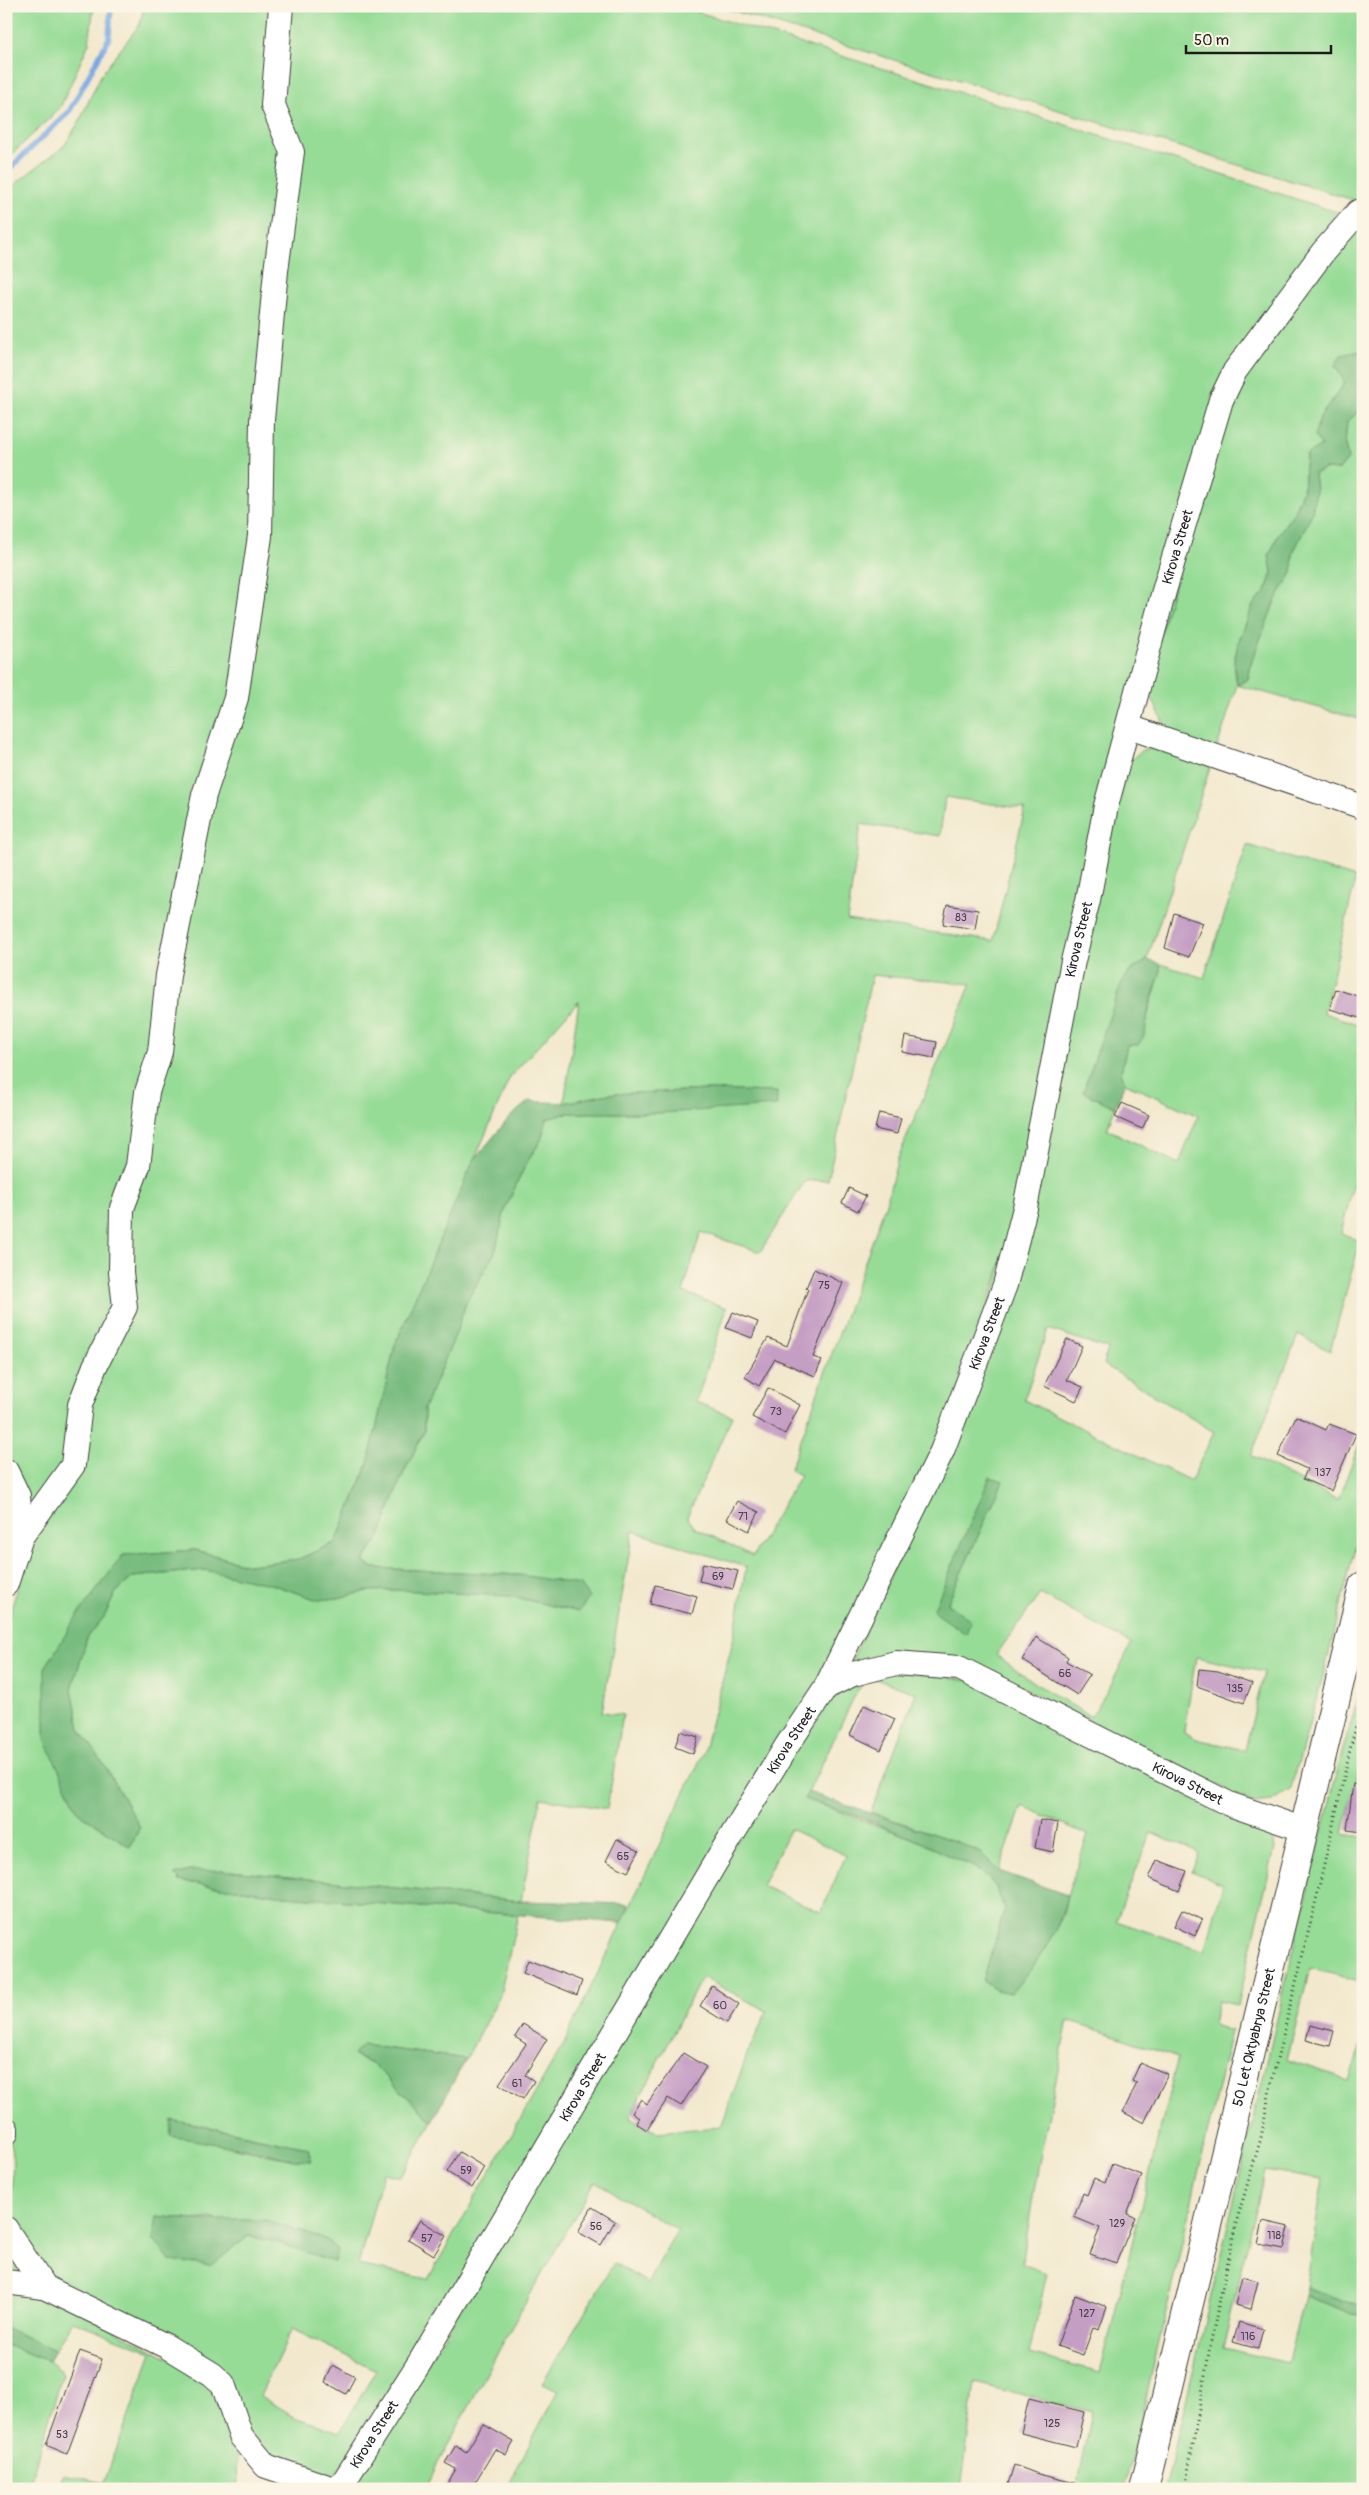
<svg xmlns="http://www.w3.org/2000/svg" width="1369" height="2495" font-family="Pangolin,sans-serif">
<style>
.green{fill:#96dc96;stroke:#597c59;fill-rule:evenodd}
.forest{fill:#78bc7f;stroke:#4a6c4e}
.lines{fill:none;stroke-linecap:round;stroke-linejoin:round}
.stream{stroke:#79a8e3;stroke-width:5.5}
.building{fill:#c59ec4}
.minor-casing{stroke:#3c3b37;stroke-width:26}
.major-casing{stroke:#3c3b37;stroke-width:30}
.path{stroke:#3c3b37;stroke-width:3;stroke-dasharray:1 4;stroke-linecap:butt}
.minor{stroke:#fff;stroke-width:24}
.major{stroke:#fff;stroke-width:28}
.labels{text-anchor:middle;stroke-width:5;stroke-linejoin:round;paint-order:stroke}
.number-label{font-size:11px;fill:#463c46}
.street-label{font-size:14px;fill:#1c1c1c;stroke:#fcf5e5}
</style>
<rect width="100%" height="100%" fill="#fcf5e5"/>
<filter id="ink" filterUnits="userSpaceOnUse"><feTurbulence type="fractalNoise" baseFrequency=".02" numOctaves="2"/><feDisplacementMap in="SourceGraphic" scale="10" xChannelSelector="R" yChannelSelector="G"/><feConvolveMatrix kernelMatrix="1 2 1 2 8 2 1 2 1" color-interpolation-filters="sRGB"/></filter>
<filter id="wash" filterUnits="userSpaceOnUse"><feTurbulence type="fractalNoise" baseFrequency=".0096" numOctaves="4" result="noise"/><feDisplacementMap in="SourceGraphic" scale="20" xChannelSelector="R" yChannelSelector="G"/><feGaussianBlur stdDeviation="1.12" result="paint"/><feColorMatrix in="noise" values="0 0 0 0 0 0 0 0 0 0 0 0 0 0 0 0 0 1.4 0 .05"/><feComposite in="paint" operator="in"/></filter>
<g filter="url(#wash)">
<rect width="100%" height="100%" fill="#f2e8cd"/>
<path class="green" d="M6,6h88l-5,37 -29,65 -54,52z
M144,6h534l382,117 286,92 -120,158 -208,833 -39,129 -41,111 -107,219 -257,430 -241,384 -64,-18 -26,-32 -16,-51 -166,-88 -45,-55 -5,-33 2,-40 -7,-51v-278l5,-80 -5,-23v-105l33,-103 29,-60 -38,49 -24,-48v-1272l58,-45 15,-24 22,-47 39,-51zM945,797l80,12 -32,132 -146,-21 14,-96 79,12zM872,975l99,9 -73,174 -12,45 -96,267 10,5 -47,81 -58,-28 -8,-11 45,-101 -36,-14 31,-94 -44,-16 18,-60 59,20 45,-71 23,-1zM579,1001l-15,102 44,-9 101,-4 68,3 -117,20h-92l-21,6 -6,21 -16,26 -20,43 -10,43 -29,51 -11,33 -31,72v23l-24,50 -20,55 -17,26 11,6 147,7 58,36 -70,-15 -111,-6 -30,1 -30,7 -20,2 -44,-15 -69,-15 -72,7 -17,15 -12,25 -17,21 -15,51 8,40 21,31 39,67 -10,20 -52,-35 -33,-144 78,-113 72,-5 54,15 50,-6 37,-17 32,-78 27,-119 115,-268zM633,1531l113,36 -12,70 -31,117 -140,291 -135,234 -70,-14 25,-92 18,4 31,-56 -60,-58 -18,-7 8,-11 104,14 34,-64 18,-80 -233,-19 -106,-15v-3l43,-8 299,31 20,-103 66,11 16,-94 -21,-3zM194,2124l114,24 3,12h-17l-60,-12zM157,2216l36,4 18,-2 66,24 -29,-6 -9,8zM292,2329l84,41 -36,62 -43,-14 -37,-22z
M717,6h646v197z
M1360,224l3,1v127h-8l-14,22 4,9 -25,34 2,29 -16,9 -3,34 -9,23 -16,23 -9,21 3,16 -6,19 -13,14 -14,36 -5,20 3,24 11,-6 1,-11 17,-44 10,-25 16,-26 1,-20 19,-40 4,-23 -2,-16 10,-5 15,1 9,-11 -3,-15 2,-22 16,-15v313l-126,-35 -21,66 -33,-11 -20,-18 -15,-33 4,-32 88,-283z
M1156,748l56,14 -65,198 -17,11 -47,121 32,15 -8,22 72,35 19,-48 -73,-33 -4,-11 6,-27 18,-11c0,-25 15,-46 15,-70l44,14 43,-133 109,33 -32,135 39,13v120l-22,87 19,8 -30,110 -32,-16 -47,121 87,44 25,-66v81l-39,158 -33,115 -19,13 -19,2 -235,-118 -169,-19 113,-244 163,-657 17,-15zM1048,1329l60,20 -5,15 111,68 -23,49 -167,-81zM990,1477l13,4 -56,123zM1040,1594l91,50 -19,39 -21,34 -53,-32 -42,-30zM1196,1657l68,15 -19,78 -49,-11 -12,-8z
M928,1666l31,7 138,75 102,51 55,20 17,13 4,15 -37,158 -20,-4 -5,24 18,6 -106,458h-48l15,-77 -117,-29 -14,106h-455l52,-99 -16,-7 72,-120 34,20 29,-53 -82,-49 -85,149 -86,159h-79l81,-123 172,-287 81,-145 134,-217 33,-30 36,-18zM875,1679l41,14 -45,119 89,31 22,11 17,17 23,-65 66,29 -21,60 -4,20 -17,32 -35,46 -15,-3 -13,-9 22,-72 -9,-22 -14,-16 -68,-32 -109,-40 51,-106 7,-9zM790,1829l56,26 -25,57 -59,-26zM1151,1832l48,21 -7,18 31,13 -18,67 -89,-30zM702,1977l65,34 -19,41 -27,75 -65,5 -26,-15zM1068,2020l110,37 -78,316 -71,-19 18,-81 -25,-9 15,-91z
M1363,1682v69l-20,83 20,3v145l-53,-14 -23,92 62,20 14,-41v269l-57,-21 17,-108 -58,-9 -42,178 65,15 16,-67 59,21v160l-3,12h-195l124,-520 52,-213z
M6,2235l30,46 -30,-4z
M6,2287l38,6 168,88 24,60 2,48h-183l8,-15 41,9 48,-131 -79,-31 -18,29 -49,-22z
M6,2345l42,16 15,12 -35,116h-22z"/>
<path class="forest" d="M1355,352h8v14l-5,17 5,2v22l-16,15 -2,22 3,15 -9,11 -15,-1 -10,5 2,16 -4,23 -19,40 -1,20 -16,26 -10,25 -17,44 -1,11 -11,6 -3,-24 5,-20 14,-36 13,-14 6,-19 -3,-16 9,-21 16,-23 9,-23 3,-34 16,-9 -8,-10 6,-19 25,-34 -10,-18 6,-10z
M1147,960l13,4v11l-11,31 -4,28 -7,11h-11l-6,27 4,11 -10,24 -32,-15 38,-108 9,-13z
M709,1090l68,2v14l-117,7h-92l-21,6 -6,21 -16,26 -20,43 -10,43 -29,51 -11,33 -31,72v23l-24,50 -20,55 -17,26 11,6 147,7 60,10 8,13 -10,14 -70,-16 -111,-6 -30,1 -30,7 -20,2 -44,-15 -69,-15 -72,7 -17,15 -12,25 -17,21 -15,51 8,40 21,31 39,67 -10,20 -52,-35 -33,-73v-71l32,-52 46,-61 72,-5 54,15 50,-6 37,-17 32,-78 27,-119 78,-184 37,-44 19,-16 35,2 44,-9z
M990,1477l13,4 -56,123 24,16 -5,14 -33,-23z
M808,1792l152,51 22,11 17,17 68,24c-7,37 -31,70 -56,98l-15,-3 -13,-9 22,-72 -9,-22 -14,-16 -68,-32 -54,-22 -56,-18z
M222,1870l299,31 108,3 -8,19 -336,-27 -106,-15v-3l-5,-3 15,-4z
M362,2045l104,14 -34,62 -60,-58 -19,-8z
M172,2120l136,28 3,13 -17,-1 -32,-8 -92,-16z
M157,2216l36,4h73l57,18 15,11 -4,13 -57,-20 -29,-6 -37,30 -41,-5 -17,-22z
M1306,2287l57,21v9l-59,-21z
M6,2328l49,22 -7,11 -42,-16z"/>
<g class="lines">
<path class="stream" d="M6,172l63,-60 40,-74 2,-32"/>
</g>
<g id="blocks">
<path class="building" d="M947,905l31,5 -3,19 -32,-5z
M1174,913l29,10 -14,34 -24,-9z
M1336,989l27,9v21l-33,-10z
M905,1036l32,6 -3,16 -32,-6z
M1122,1103l27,12 -7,14 -27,-12z
M879,1113l22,5 -4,16 -22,-5z
M849,1188l17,8 -8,15 -16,-8z
M814,1269l29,14 -30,74 9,3 -7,16 -40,-17 -16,27 -14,-9 23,-39 19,8 21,-57 -2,-1z
M733,1312l25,10 -6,16 -26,-10z
M1067,1339l15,7 -15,34 16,7 -7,14 -32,-15z
M768,1388l32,17 -15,29 -33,-17z
M1296,1416l30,14 3,-6 27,10 -25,57 -28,-12 4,-10 -29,-13z
M737,1501l22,11 -10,19 -22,-12z
M703,1563l35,8 -5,18 -34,-8z
M655,1585l42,11 -5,18 -42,-10z
M1036,1637l32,20 -2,4 24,14 -13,20 -55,-35z
M1199,1669l19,2 34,12 -8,20 -47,-17z
M864,1705l31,14 -14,31 -31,-15z
M680,1731l18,6 -5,17 -18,-7z
M1353,1784l10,1v47l-16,-2z
M1040,1820l18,3 -5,29 -18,-4z
M617,1839l22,12 -11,21 -22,-11z
M1157,1860l30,11 -8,20 -30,-13z
M1182,1910l20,10 -7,16 -21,-10z
M528,1960l54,21 -5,14 -54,-22z
M712,1986l27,18 -12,19 -27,-17z
M523,2024l24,15 -22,36 9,6 -11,18 -24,-15 27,-40 -11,-7z
M1310,2025l24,6 -4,15 -24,-6z
M683,2053l23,14 -25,39 -13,-8 -21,32 -11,-7 3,-5 -7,-5 9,-14 6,5z
M1140,2063l28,11 -24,49 -21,-11 14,-29 -5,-2z
M459,2152l25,15 -12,21 -25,-16z
M1112,2164l30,11 -15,39 8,3 -19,46 -26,-9 10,-26 -26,-11 9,-24 4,2 7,-17 11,5z
M592,2207l23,14 -14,24 -23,-13z
M420,2220l26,16 -12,19 -26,-16z
M1263,2221l26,6 -5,22 -26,-5z
M1242,2277l16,4 -7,28 -16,-4z
M1075,2295l32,12 -8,23 -6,-2 -10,27 -26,-9z
M1239,2322l24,7 -5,20 -25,-7z
M80,2351l22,8 -35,95 -21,-9z
M333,2365l22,12 -9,17 -21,-12z
M1029,2398l55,14 -8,35 -55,-14z
M483,2424l31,18 -8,13 -11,-6 -24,40h-27l12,-20 -11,-6 11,-18 10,7z
M1014,2465l24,9 37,9 -1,6h-51l-15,-5z"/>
</g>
</g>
<g filter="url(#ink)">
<use href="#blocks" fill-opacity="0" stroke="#3c3b37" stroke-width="1"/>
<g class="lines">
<g class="minor-casing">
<g id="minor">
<path d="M1129,727l234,80"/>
<path d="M6,1471l12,25 3,41"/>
<path d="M6,1584l15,-47 52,-72 7,-60 15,-39 30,-59 -4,-35 1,-64 16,-42 9,-74 13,-40 8,-77 36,-180 32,-97 24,-162 2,-116 14,-149 16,-119 -19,-47 8,-99"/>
<path id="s1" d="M826,1687l116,-236 63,-166 20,-77 48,-247 15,-61 18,-94 58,-215 57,-191 14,-29 88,-119 35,-40"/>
<path d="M6,2129v4"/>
<path d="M6,2229l38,58 122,59 46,28 11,10 18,52 25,30 68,23"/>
<path d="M6,2282l38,5"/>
<path id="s2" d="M339,2489l81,-127 295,-499 71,-116 40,-60 27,-13 43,-11 63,5 270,136 73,25"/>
</g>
</g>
<g class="major-casing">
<g id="major">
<path id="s3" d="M1144,2489l219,-903"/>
</g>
</g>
<path class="path" d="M1185,2489l26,-148 25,-118 25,-85 9,-49 47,-193 35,-155 11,-36"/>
<use href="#minor" class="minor"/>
<use href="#major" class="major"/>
</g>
</g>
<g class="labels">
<g class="number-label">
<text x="961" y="921">83</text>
<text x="824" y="1289">75</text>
<text x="776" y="1415">73</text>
<text x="1323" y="1476">137</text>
<text x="743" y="1520">71</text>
<text x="718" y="1580">69</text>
<text x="1065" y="1677">66</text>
<text x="1235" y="1692">135</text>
<text x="623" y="1860">65</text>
<text x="720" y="2009">60</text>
<text x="517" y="2087">61</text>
<text x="466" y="2174">59</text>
<text x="1117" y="2227">129</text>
<text x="596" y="2230">56</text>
<text x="1274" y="2239">118</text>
<text x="427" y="2242">57</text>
<text x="1087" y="2317">127</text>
<text x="1248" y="2340">116</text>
<text x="1052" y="2427">125</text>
<text x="62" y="2438">53</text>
</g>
<g class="street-label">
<text dy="5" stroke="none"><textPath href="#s1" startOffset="1199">Kirova Street</textPath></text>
<text dy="5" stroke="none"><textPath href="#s1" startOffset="794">Kirova Street</textPath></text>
<text dy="5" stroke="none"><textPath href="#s1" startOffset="389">Kirova Street</textPath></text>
<text dy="5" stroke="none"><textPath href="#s2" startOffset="875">Kirova Street</textPath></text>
<text dy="5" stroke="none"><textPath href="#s2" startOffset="1332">Kirova Street</textPath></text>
<text dy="5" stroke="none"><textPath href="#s3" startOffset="465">50 Let Oktyabrya Street</textPath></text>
<text dy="5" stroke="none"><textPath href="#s2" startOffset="470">Kirova Street</textPath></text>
<text dy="5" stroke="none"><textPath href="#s2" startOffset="65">Kirova Street</textPath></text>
</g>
</g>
<rect width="1369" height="2495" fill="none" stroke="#fcf5e5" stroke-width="25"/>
<path d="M1186 45v8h145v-8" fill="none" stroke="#1c1c1c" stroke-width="2.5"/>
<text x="1194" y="45" font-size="15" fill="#1c1c1c" stroke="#fcf5e5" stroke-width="4" paint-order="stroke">50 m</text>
</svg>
